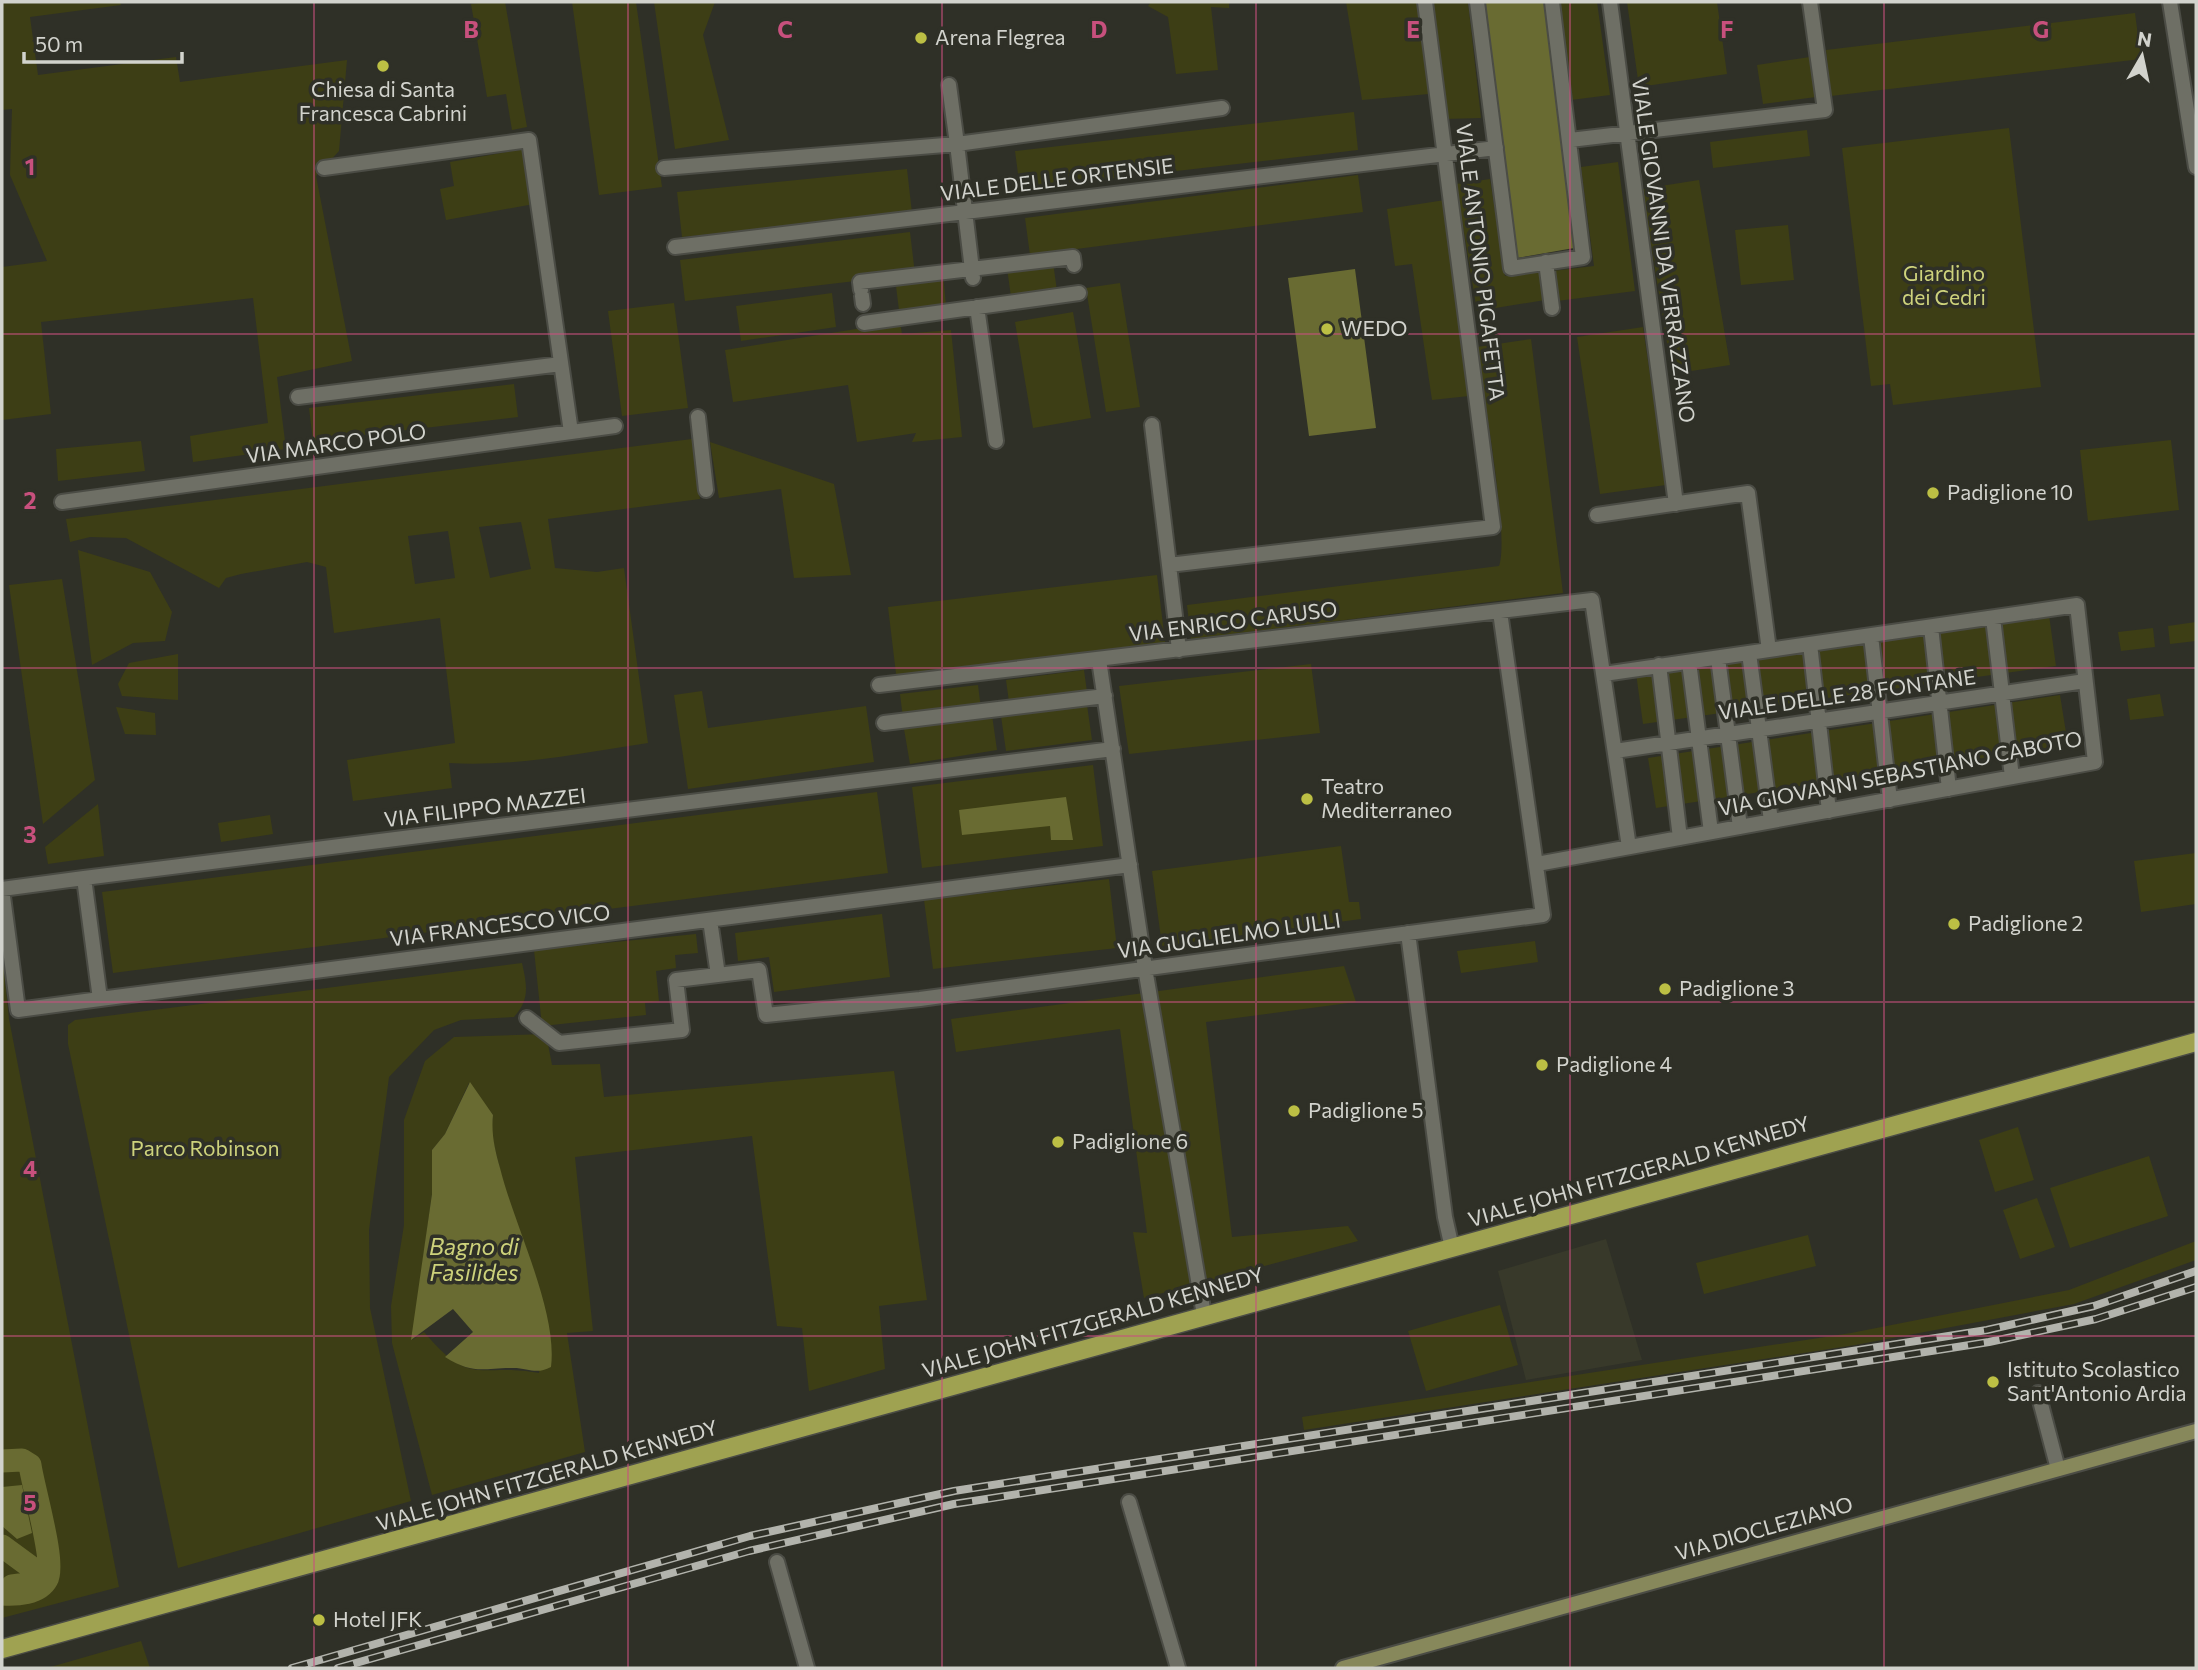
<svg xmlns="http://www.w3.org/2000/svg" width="2198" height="1670" font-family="Commissioner,sans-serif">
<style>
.built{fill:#38392a}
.green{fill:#3d3e15;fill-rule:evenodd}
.water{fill:#696b32}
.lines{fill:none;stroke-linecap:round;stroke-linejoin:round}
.canal{stroke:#696b32;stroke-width:23}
.street-casing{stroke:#4b4c45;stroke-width:18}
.secondary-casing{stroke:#4b4c45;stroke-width:18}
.primary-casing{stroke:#4b4c45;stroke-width:21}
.street{stroke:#6e6f65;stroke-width:14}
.secondary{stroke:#87885b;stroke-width:14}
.primary{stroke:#9fa251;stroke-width:18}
.rail-casing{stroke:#b2b3ac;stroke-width:8}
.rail{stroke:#2f3027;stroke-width:5;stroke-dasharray:16;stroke-linecap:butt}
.grid{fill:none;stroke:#c7507d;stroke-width:2;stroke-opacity:0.55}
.poi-dot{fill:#bcbf44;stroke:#2f3027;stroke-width:2.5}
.labels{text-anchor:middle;stroke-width:7;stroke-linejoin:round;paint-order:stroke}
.poi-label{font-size:21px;fill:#d2d3cd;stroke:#2f3027;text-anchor:start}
.street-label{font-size:21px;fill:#d2d3cd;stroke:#2f3027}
.park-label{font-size:21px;fill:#ced37c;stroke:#2f3027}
.water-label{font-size:23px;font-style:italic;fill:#cdd27b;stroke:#2f3027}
.grid-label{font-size:23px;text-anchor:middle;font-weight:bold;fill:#c7507d;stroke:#2f3027;stroke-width:7;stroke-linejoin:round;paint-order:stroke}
</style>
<rect width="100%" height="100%" fill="#2f3027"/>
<path class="built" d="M1606,1239l36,121 -116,20 -28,-109z"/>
<path class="green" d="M2,2h118l1,3 -91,12 8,58 138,-18 4,25 167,-22 -8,91 -23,25 36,185 -75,16 9,72 -93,13 -3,-26 78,-13 -15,-125 -212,24 10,92 -49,6v-153l45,-6 -37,-86 2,-66 -10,1z
M487,2h18l22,125 -15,3 -6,-36 -19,3 -16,-93z
M572,2h64l26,185 -63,8z
M654,2h61l-12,33 26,105 -54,9z
M1151,2h78v6l-18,-1 7,63 -42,4 -8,-57 -20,-11z
M1346,2h122l13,116 -37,1 -4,-26 -78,7z
M1559,2h38l13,93 -39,5z
M1627,2h90l10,72 -88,13z
M2135,13l6,46 -310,37 -5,-46z
M1810,57l6,40 -53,7 -6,-39z
M1354,112l4,38 -338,39 -5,-38z
M2009,128l32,259 -148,18 -3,-21 -19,2 -29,-238z
M1807,130l3,26 -97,12 -3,-26z
M524,149l10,55 -88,16 -6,-31 14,-3 -4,-24z
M1618,162l17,129 -78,10 -4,-30 41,-5 -13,-99z
M907,169l5,44 -230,24 -5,-45z
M1358,175l5,37 -333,43 -5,-37z
M1490,179l15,97 35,-5 5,29 -68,11 -21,-127z
M1699,180l31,185 -58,9 -30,-185z
M1445,200l24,196 -37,4 -20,-136 -17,2 -8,-57z
M1788,225l6,55 -53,5 -6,-55z
M910,232l5,42 -230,27 -5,-41z
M1053,262l4,29 -46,6 -4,-29z
M943,273l3,33 -47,4 -4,-32z
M1120,283l20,124 -34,5 -20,-124z
M832,293l4,34 -95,14 -5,-35z
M674,303l14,105 -66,8 -14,-105z
M1073,312l18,106 -58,10 -18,-106z
M900,322l2,12 49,-4 11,107 -50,5 4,-9 -59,9 -9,-57 -115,17 -8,-52z
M1643,327l23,158 -66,9 -23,-157z
M1531,339l32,254 -372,46 -4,-34 312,-39c11,-29 -17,-179 -22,-219z
M514,384l4,33 -205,24 -4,-33z
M692,439l8,60 -152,20 7,49 42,4 27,-4 24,175c-66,10 -132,24 -199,20l3,25 -99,13 -6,-41 108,-17 -15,-125 -106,15 -8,-66 -19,-5 -66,12 -15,4 -7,10 -93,-50 -36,-1 -20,5 -4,-23zM521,522l10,47 -41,9 -11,-51zM448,531l7,47 -40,6 -7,-48z
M2171,440l8,70 -91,11 -8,-71z
M141,441l4,30 -87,10 -2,-32z
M710,442l124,42 17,91 -57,3 -13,-89 -62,9z
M78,550l72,22 22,40 -7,29 -32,2 -41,22z
M1157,575l9,75 -269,32 -9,-75z
M62,579l33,201 -52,44 -34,-239z
M2049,615l7,51 -413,58 -7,-51z
M2196,622v19l-26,3 -2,-18z
M2153,628l2,19 -34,4 -3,-19z
M178,654v46l-56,-4 -4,-12 11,-21z
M1311,664l9,69 -191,21 -10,-68z
M1084,670l3,22 -78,10 -3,-22z
M978,685l3,24 -78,9 -3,-24z
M702,691l6,37 158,-22 8,56 -186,27 -14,-94z
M2160,694l4,22 -34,4 -3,-21z
M2060,695l8,50 -412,63 -8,-50z
M1087,705l5,35 -86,11 -5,-35z
M116,707l39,6 1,22 -31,-1z
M992,715l5,35 -87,14 -6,-35z
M1093,765l10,81 -181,22 -10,-81z
M877,792l11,81 -775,100 -11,-81z
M98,804l6,52 -56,8 -3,-17z
M270,815l3,19 -52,8 -3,-19z
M1341,846l8,56h10l2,17 -199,27 -10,-75z
M2196,853v51l-55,8 -7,-51z
M1109,879l8,69 -184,21 -9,-69z
M882,914l8,63 -116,15 -5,-35 -31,4 -3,-28z
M696,934l2,19 -23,2 1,13 -20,3 3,30 -14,2 1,12 -104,11 -8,-76z
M1535,941l3,21 -77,11 -4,-22z
M2,951l7,68 110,568 -117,31z
M522,963c5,22 8,37 -8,54l-53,3 -27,10 -45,47 -20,153 1,78 41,193 -233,67 -110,-524v-19l7,-5z
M1344,966l12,36 -150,20 26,215 116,-11 10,15 -214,57 -11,-66 14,1 -27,-204 -164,23 -5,-33z
M546,1034l6,31 48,-1 4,33 290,-26 33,229 -48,6 6,63 -76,22 -7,-63 -25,-2 -25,-190 -177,21 18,174 -26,2 18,119 -153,43 -40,-152 -1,-37 13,-81v-105l21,-59 29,-24zM469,1083l24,32 -2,17 15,63 38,111 -5,67c-61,-11 -67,16 -115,-41l-12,8 20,-146v-44l13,-16z
M2018,1127l16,53 -39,12 -16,-52z
M2149,1156l19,60 -98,32 -20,-60z
M2037,1198l18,49 -35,12 -17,-49z
M1808,1235l8,31 -112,28 -8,-31z
M2196,1241v19l-122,44 -219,41 -551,85 -2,-13 549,-84 218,-43z
M1500,1305l18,60 -92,26 -18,-60z
M141,1641l9,27h-103z"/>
<path class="water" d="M1485,2h59l30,246 -57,10z
M1355,269l21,159 -67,8 -21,-158z
M1066,797l7,43h-22l-1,-14 -88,9 -3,-25z
M470,1082l23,33c-2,19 2,35 7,53 14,57 58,143 51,199 -15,8 -22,1 -38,1 -31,0 -39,7 -68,-11l28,-25 -20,-23 -42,31 21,-146v-44l13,-16z
M22,1485l10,48 -15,6 -15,-13v-39z"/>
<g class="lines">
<path class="canal" d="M2,1461l20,-1 8,5c3,22 26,99 17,114 -8,15 -31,16 -45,15
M2,1546l30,22 1,11 -6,5 -15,2"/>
<g class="street-casing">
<path id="street" d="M1477,2l34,266 72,-11 -31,-255
M1610,2l66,502
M2170,2l26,165
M949,85l8,59 265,-36
M1570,140l255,-30 -15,-108
M324,168l205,-28 42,292
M664,168l293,-24 16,134
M675,247l821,-99
M1546,262l6,46
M861,290l-1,-8 213,-25 1,8
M862,296l1,8
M977,307l19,134
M864,323l215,-30
M298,397l263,-33
M698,417l8,73
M1152,425l17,140
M62,502l553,-76
M1597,515l151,-22 21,157
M1993,618l19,159
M1931,627l18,162
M1871,636l19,164
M1810,644l19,167
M1179,650l-10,-85 324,-38 -68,-525
M1749,653l22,168
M1718,658l22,169
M1099,660l46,308 59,347
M1689,662l22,170
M1659,665l21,173
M879,685l713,-85 37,247
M884,723l221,-27
M1615,751l470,-70
M1537,864l558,-102 -18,-157 -473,69
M84,878l1029,-129
M84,878l16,121 -82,11 -16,-121z
M710,920l8,55
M1408,933l37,284 7,31
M100,999l1030,-134
M527,1018l32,25 123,-13 -6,-50 83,-10 7,45 154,-16 623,-84 -43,-303
M2038,1393l20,76
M1129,1502l49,166
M777,1562l30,106"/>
</g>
<g class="secondary-casing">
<path id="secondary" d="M1343,1668l853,-237"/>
</g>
<g class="primary-casing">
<path id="primary" d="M2,1649l2194,-607"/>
</g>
<use href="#street" class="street"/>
<use href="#secondary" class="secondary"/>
<use href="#primary" class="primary"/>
<g class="rail-casing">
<path id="rail" d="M292,1668l458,-132 204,-45 1033,-161 107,-24 102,-35
M338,1668l411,-117 205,-47 1035,-162 107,-23 100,-32"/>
</g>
<use href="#rail" class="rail"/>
</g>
<path class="grid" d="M314,2v1666M628,2v1666M942,2v1666M1256,2v1666M1570,2v1666M1884,2v1666M2,334h2194M2,668h2194M2,1002h2194M2,1336h2194"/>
<g class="poi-dot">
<circle cx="921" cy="38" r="7"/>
<circle cx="383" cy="66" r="7"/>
<circle cx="1327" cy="329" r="7"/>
<circle cx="1933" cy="493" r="7"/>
<circle cx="1307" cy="799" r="7"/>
<circle cx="1954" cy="924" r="7"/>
<circle cx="1665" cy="989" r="7"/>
<circle cx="1542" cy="1065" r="7"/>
<circle cx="1294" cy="1111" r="7"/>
<circle cx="1058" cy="1142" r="7"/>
<circle cx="1993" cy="1382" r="7"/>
<circle cx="319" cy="1620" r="7"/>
</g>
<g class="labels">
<g class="poi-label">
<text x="935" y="45">Arena Flegrea</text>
<text x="383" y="97" text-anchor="middle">Chiesa di Santa<tspan x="383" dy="24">Francesca Cabrini</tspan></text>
<text x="1341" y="336">WEDO</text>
<text x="1947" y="500">Padiglione 10</text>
<text x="1321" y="794">Teatro<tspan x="1321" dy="24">Mediterraneo</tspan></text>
<text x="1968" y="931">Padiglione 2</text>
<text x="1679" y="996">Padiglione 3</text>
<text x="1556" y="1072">Padiglione 4</text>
<text x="1308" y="1118">Padiglione 5</text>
<text x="1072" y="1149">Padiglione 6</text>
<text x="2007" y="1377">Istituto Scolastico<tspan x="2007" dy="24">Sant'Antonio Ardia</tspan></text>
<text x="333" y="1627">Hotel JFK</text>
</g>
<g class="street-label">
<text transform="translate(1057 180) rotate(-7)" y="7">VIALE DELLE ORTENSIE</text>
<text transform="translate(1663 250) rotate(82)" y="7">VIALE GIOVANNI DA VERRAZZANO</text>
<text transform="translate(1480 262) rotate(83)" y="7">VIALE ANTONIO PIGAFETTA</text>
<text transform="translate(336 444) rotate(-8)" y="7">VIA MARCO POLO</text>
<text transform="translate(1233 622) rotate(-7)" y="7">VIA ENRICO CARUSO</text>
<text transform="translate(1847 695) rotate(-8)" y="7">VIALE DELLE 28 FONTANE</text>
<text transform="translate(1900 774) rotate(-11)" y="7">VIA GIOVANNI SEBASTIANO CABOTO</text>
<text transform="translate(485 808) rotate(-7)" y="7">VIA FILIPPO MAZZEI</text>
<text transform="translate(500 926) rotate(-7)" y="7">VIA FRANCESCO VICO</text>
<text transform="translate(1229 936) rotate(-8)" y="7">VIA GUGLIELMO LULLI</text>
<text transform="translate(1639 1172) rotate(-16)" y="7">VIALE JOHN FITZGERALD KENNEDY</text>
<text transform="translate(1093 1323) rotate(-16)" y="7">VIALE JOHN FITZGERALD KENNEDY</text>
<text transform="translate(547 1476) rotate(-16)" y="7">VIALE JOHN FITZGERALD KENNEDY</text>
<text transform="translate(1764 1529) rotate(-16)" y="7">VIA DIOCLEZIANO</text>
</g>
<g class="park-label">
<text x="1944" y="281">Giardino<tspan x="1944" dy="24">dei Cedri</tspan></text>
<text x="205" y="1156">Parco Robinson</text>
</g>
<g class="water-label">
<text x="474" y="1255">Bagno di<tspan x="474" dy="26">Fasilides</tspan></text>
</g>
</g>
<g class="grid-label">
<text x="471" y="38">B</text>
<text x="785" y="38">C</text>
<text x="1099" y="38">D</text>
<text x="1413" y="38">E</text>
<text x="1727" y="38">F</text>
<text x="2041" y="38">G</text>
<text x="30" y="175">1</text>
<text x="30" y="509">2</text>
<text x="30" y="843">3</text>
<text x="30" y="1177">4</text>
<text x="30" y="1511">5</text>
</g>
<rect width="2198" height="1670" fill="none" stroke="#d2d3cd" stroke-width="7"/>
<g transform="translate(2142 56) rotate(9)" stroke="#2f3027" stroke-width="5" paint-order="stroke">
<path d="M0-5L12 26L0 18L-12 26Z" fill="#d2d3cd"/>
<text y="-10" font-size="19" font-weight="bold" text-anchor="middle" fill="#d2d3cd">N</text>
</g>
<path d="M24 52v10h158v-10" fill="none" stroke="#d2d3cd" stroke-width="3.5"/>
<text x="35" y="52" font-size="21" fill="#d2d3cd" stroke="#2f3027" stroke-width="5" paint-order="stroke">50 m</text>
</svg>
